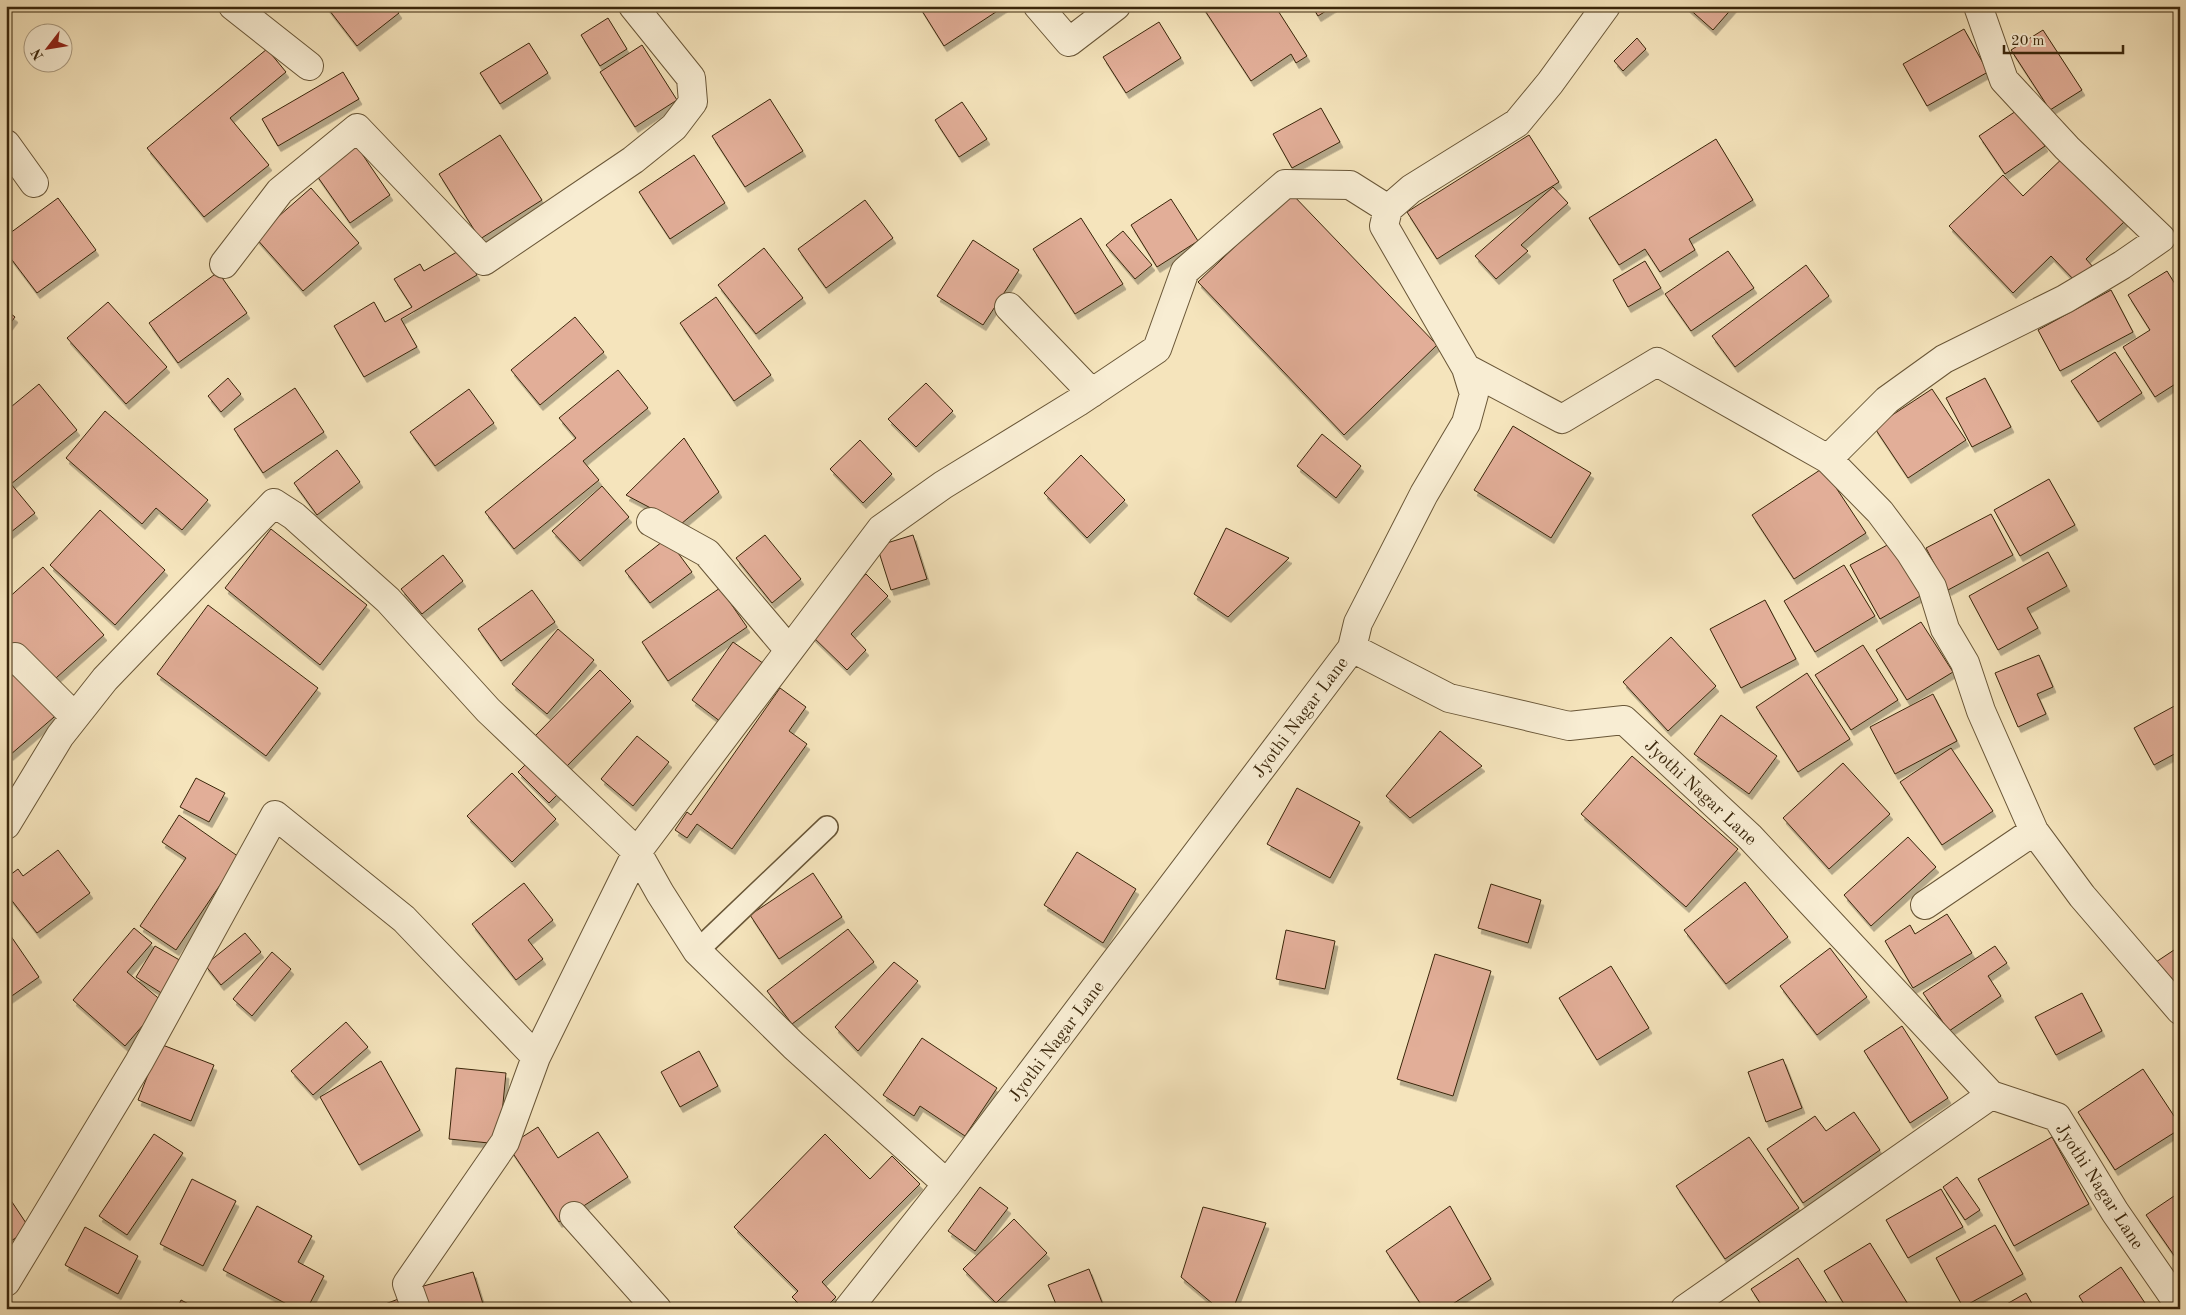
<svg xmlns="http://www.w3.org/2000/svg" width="2186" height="1315" font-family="'Old Standard TT',serif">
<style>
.building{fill:#e2ae98;stroke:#3a260b;filter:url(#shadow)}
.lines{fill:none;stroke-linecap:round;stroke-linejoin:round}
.lane-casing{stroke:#695637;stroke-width:24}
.street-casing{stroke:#695637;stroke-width:30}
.lane{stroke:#f8edd3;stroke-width:21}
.street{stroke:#f8edd3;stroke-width:28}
.labels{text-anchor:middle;stroke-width:4;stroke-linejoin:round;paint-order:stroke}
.street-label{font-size:18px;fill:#3a260b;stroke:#f8edd3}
</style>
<defs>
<filter id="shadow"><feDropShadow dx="3" dy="5.5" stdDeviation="0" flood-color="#0004"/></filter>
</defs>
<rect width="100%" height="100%" fill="#f5e4bc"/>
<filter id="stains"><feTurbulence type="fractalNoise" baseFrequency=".004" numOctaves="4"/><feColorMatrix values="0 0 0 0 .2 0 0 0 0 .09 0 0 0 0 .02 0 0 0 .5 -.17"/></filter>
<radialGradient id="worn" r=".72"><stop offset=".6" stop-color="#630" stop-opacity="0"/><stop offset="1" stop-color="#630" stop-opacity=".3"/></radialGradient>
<path class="building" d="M326,6h68l5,7 -42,33z
M919,6h86l-61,40z
M1202,6h73l32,50 -11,7 -5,-9 -40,27z
M1312,6h22l-16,10z
M1686,6h48l-21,24z
M608,18l19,31 -27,17 -19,-31z
M1159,22l22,36 -55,35 -23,-36z
M1964,29l24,43 -61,34 -24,-42z
M2043,30l39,60 -32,20 -39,-60z
M1637,38l9,11 -23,22 -9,-10z
M529,43l19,30 -48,31 -20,-31z
M642,45l35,55 -42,27 -35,-55z
M267,49l19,23 -56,46 39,47 -65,52 -57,-69z
M343,72l16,27 -81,47 -16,-27z
M770,99l33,52 -58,36 -33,-51z
M962,102l25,37 -28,18 -24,-37z
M1321,108l19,34 -48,26 -19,-34z
M2019,109l26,37 -40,28 -26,-38z
M500,135l42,65 -62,39 -41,-65z
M1529,135l30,47 -122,77 -30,-47z
M1716,139l37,61 -64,39 6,11 -35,22 -15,-23 -26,16 -30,-47z
M356,145l34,50 -40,28 -35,-50z
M2068,153l60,65 -42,41 8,9 -17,15 -26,-27 -38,37 -64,-67 54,-51 20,21z
M694,155l31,48 -55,36 -31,-47z
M1553,187l15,16 -47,42 7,6 -32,28 -21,-23z
M311,188l48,55 -56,48 -48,-54z
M1291,193l146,152 -93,90 -146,-153z
M58,198l38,52 -59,43 -31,-41v-16z
M1171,199l27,42 -41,26 -26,-42z
M865,200l28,38 -67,50 -28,-39z
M1081,218l42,66 -48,30 -42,-65z
M1123,231l29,34 -17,14 -29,-34z
M973,240l46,30 -36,55 -46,-29z
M764,248l39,50 -47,36 -38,-49z
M462,249l15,26 -76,44 16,28 -53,30 -30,-51 40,-24 11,20 27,-15 -18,-28 26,-15 4,7z
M1728,251l26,37 -63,43 -26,-37z
M1645,261l16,27 -33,19 -15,-27z
M1806,265l23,31 -94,71 -23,-31z
M2167,271l13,21v89l-25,16 -32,-50 27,-17 -22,-35z
M218,272l29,41 -69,50 -29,-40z
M2111,290l22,42 -73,39 -22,-41z
M716,297l55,78 -37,26 -54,-78z
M108,302l59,65 -41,37 -59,-66z
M6,310l9,7 -9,12z
M575,317l29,35 -64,53 -29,-35z
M2115,352l27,41 -44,29 -27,-41z
M618,370l30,38 -65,53 16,19 -85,69 -29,-37 91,-74 -17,-20z
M228,378l13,16 -20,18 -13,-16z
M1985,378l26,49 -39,20 -26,-49z
M926,383l27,28 -37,36 -28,-28z
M39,384l38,46 -66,54 24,29 -29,23v-125z
M295,388l29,44 -61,41 -29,-44z
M469,389l25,34 -59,43 -25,-34z
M1932,389l34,51 -58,38 -34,-51z
M105,411l103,89 -26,30 -26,-22 -14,16 -76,-66z
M1513,426l78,47 -40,65 -77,-48z
M1322,434l39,32 -25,32 -39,-32z
M684,438l35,54 -38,32 -55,-29z
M860,440l32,34 -29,29 -33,-34z
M337,450l23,32 -43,33 -23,-32z
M1081,455l44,45 -38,38 -43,-45z
M1823,468l43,65 -72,46 -42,-64z
M2049,479l26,46 -55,31 -26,-46z
M602,486l27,31 -49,44 -28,-30z
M100,510l65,60 -50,55 -65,-60z
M1991,514l22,41 -65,35 -22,-42z
M1226,528l63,30 -61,59 -34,-23z
M271,529l96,76 -47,60 -95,-77z
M765,535l36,44 -29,24 -36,-45z
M913,535l14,44 -36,11 -14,-44z
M667,538l25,34 -42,31 -25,-32z
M1893,542l29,53 -42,24 -30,-54z
M2048,552l19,34 -40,22 11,20 -40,22 -29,-54z
M443,555l20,26 -41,33 -21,-25z
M1844,565l31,51 -60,36 -31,-51z
M43,567l61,68 -57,51 -41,-45v-41z
M866,574l22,22 -37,38 15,16 -19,20 -38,-37z
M720,588l27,39 -79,54 -26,-39z
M532,590l23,32 -54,39 -23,-32z
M1765,600l31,59 -55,29 -31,-59z
M208,605l110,83 -52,68 -109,-82z
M1921,622l32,50 -46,28 -31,-50z
M558,629l36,31 -47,54 -35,-30z
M1671,637l45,49 -48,45 -45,-49z
M733,642l34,24 -42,59 -33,-25z
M1863,645l35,55 -47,30 -36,-55z
M2039,655l14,32 -16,7 9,20 -28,13 -23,-54z
M23,667l38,44 -51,44 -4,-5v-69z
M600,670l31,31 -65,66 -31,-31z
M1807,673l43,66 -52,33 -42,-65z
M780,688l26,19 -17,24 18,13 -75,105 -35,-25 -10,14 -12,-8 12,-18 4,3z
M1933,694l24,47 -62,33 -25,-47z
M2180,703v48l-26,14 -20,-37z
M1721,715l56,41 -28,38 -55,-40z
M1440,731l42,35 -72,52 -24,-22z
M637,736l32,26 -36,44 -32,-27z
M1951,748l42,63 -51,34 -42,-63z
M1632,756l106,93 -52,58 -105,-93z
M531,759l31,31 -13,13 -31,-31z
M1843,763l47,51 -61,55 -46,-51z
M512,773l44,46 -44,43 -45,-46z
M196,778l29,15 -16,29 -29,-15z
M1297,788l63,34 -30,56 -63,-34z
M179,815l60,42 -63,93 -36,-24 46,-68 -24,-16z
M1908,837l28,30 -65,59 -27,-31z
M58,850l32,43 -53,40 -31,-40v-15l12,-9 5,7z
M1077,852l59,37 -33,54 -59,-38z
M813,873l29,44 -63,42 -29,-44z
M1745,882l43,55 -62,47 -42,-54z
M524,883l29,37 -25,20 15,19 -27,21 -44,-56z
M1491,884l50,16 -13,43 -50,-15z
M1947,914l25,39 -59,35 -28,-47 25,-16 5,9z
M134,928l18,15 -25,29 36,30 -38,44 -52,-46z
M6,929l33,48 -33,23z
M848,929l26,33 -82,62 -25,-33z
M1286,930l49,11 -10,48 -49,-10z
M245,933l16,19 -40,33 -16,-20z
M155,946l28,16 -20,32 -27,-17z
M1995,946l12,17 -19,13 13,20 -52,35 -26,-38z
M2180,946v59l-27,-41z
M1830,948l37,49 -50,38 -37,-49z
M272,952l19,17 -39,47 -19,-17z
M1435,954l56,17 -38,125 -56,-17z
M894,962l24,19 -60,70 -23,-24z
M1611,966l38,62 -52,32 -38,-62z
M2082,993l20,38 -46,24 -21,-38z
M346,1022l22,25 -55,48 -22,-24z
M1902,1026l46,72 -38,25 -46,-72z
M922,1038l75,50 -32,48 -45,-30 -6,10 -31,-21z
M160,1044l54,21 -23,56 -53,-21z
M699,1051l19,35 -38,21 -19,-35z
M1783,1059l19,49 -36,14 -18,-50z
M381,1061l39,69 -61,35 -39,-68z
M456,1068l50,5 -7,71 -50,-5z
M2143,1069l37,56v4l-65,41 -37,-58z
M1854,1112l26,38 -77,53 -36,-54 48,-33 11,15z
M538,1127l20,31 40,-26 30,45 -69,45 -51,-76z
M154,1134l29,19 -56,82 -28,-19z
M825,1134l45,45 22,-23 28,28 -98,98 14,15 -12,12h-20l-12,-12 6,-6 -64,-64z
M1749,1137l50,71 -74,51 -49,-73z
M2052,1137l37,67 -75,42 -36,-67z
M1957,1177l23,33 -15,10 -22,-33z
M192,1179l44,22 -33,65 -43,-22z
M980,1187l28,21 -33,43 -27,-20z
M1941,1189l22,38 -55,31 -22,-38z
M2180,1192v72l-34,-49z
M6,1193l24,36 -24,15z
M257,1206l55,30 -14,26 26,14 -17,33h-11l-73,-39z
M1450,1206l41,73 -46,30h-21l-38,-58z
M1203,1207l63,16 -33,86h-14l-38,-32z
M1014,1219l33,34 -51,50 -33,-34z
M1995,1225l28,49 -60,33 -27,-49z
M85,1227l53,29 -20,38 -53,-29z
M1870,1243l41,66h-64l-23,-38z
M1798,1258l33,51h-67l-13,-20z
M2121,1267l28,42h-62l-8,-13z
M1089,1269l14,36 -9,4h-36l-10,-24z
M473,1272l11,35 -7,2h-58l-6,-20z
M2026,1293l9,16h-37z
M409,1295l5,14h-42z
M181,1300l17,9h-21z"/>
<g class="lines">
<g class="lane-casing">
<path id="lane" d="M697,951l130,-124"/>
</g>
<g class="street-casing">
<path id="street" d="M233,6l76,60
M1038,6l31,36 47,-36
M1978,6l26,74 63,68 94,90 -39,27 -57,34 -121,60 -57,41 -59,59 52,53 30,40 22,35 13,42 20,34 16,48 53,120 48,65 98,114
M6,144l28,39
M224,264l56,-73 77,-63 127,133 149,-101 41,-33 19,-25 -2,-24 -58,-72
M1009,307l83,86
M1466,368l96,51 95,-57 171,97
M651,522l56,31 82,97
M1352,648l6,-25 66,-129 42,-71 8,-29 -8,-26 -82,-142 4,-17 23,-20 106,-66 33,-40 56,-77
M15,657l60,60
M6,825l54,-89 45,-57 169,-176 20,13 94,84 100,110 149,142 23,41 37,58 97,95 153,138
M1925,905l109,-74
M574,1216l83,93
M6,1282l133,-220 136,-247 129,104 132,138
M416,1309l-9,-25 98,-142 31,-85 101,-205 244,-323 62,-44 135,-83 79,-53 28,-78 100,-87 65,1 38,24
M848,1309l99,-125 405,-536 97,50 120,28 55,-6 126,117 241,258 66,22 58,95 65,94
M1685,1309l306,-214"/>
</g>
<use href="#lane" class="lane"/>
<use href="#street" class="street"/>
</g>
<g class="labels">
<g class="street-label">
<text transform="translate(1300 717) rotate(-53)" y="6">Jyothi Nagar Lane</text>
<text transform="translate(1701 792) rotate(43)" y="6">Jyothi Nagar Lane</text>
<text transform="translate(1056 1041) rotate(-53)" y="6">Jyothi Nagar Lane</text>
<text transform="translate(2100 1186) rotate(57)" y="6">Jyothi Nagar Lane</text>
</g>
</g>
<rect width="2186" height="1315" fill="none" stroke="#f5e4bc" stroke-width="25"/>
<rect x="8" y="8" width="2171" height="1300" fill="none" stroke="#3a260b" stroke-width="2.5"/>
<rect x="12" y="12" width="2161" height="1290" fill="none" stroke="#3a260b"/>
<g transform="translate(48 48) rotate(239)"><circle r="24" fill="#f8edd3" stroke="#ac9d83"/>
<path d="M0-4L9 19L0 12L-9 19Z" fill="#8f2418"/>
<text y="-8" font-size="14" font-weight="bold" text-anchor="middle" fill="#3a260b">N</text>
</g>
<path d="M2004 45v8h119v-8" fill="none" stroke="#3a260b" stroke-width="2.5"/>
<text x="2011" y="45" font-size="15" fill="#3a260b" stroke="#f8edd3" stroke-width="4" paint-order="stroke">20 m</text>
<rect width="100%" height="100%" filter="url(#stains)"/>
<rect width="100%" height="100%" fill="url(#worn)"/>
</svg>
